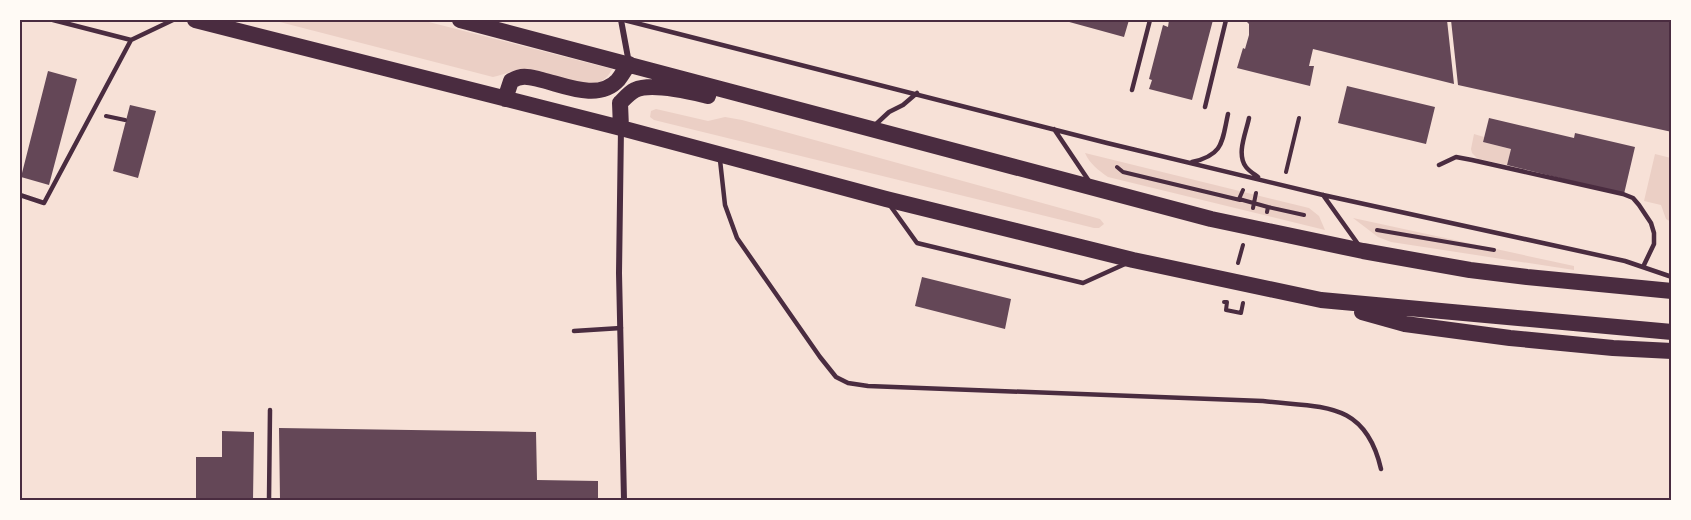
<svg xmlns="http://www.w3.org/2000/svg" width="1691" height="520" font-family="'Public Sans',sans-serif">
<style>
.green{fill:#ebcfc5}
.building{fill:#644757}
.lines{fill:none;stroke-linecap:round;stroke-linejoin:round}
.path{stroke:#4a2c40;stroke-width:4}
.service{stroke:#4a2c40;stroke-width:4.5}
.minor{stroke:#4a2c40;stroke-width:6}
.trunk{stroke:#4a2c40;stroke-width:16}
.neatline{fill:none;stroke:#4a2c40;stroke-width:2}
</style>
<rect width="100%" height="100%" fill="#f7e1d7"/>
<path class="green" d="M272,20h149l191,49c-14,33 -62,1 -87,0 -10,0 -22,6 -32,8z
M656,109l52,12 17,-4 17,3 358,99 4,5 -5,4h-5l-440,-108 -4,-3 1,-6z
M1474,134l10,3 -1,5 28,7 -4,16 -29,-6 -6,-6 -1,-4z
M1085,153l224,55 10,8 6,14 -217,-53c-10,-7 -18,-13 -23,-24z
M1655,154l16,4v64l-5,-3 -5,-14 -17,-4z
M1353,218l221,48v4l-183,-28 -13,-5z"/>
<path class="building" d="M1062,20h67l-5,17z
M1169,20h44l-21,80 -43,-11 3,-9 -3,-1 14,-54 5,2z
M1245,20h202l7,64 -141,-35 -4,17h5l-4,20 -73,-18 6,-20 2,1 4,-14v-11z
M1451,20h221v112l-214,-47z
M48,71l29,8 -28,106 -28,-8z
M1347,86l88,21 -9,37 -88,-21z
M130,105l26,6 -18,67 -25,-7z
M1489,118l85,20 1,-5 60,14 -11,47 -117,-29 4,-16 -28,-7z
M922,277l89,22 -6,30 -90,-23z
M279,428l257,4 1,48 61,1v19h-318z
M222,431l32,1 -1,68h-57v-43h26z"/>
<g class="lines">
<path class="path" d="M106,116l19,4
M1117,167l6,5 117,28
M1286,172l13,-54
M1243,190l-4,9 29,8 -1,5
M1268,207l36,8
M1253,208l3,-15
M1377,230l117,20
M1238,263l5,-18
M1224,302h3l-1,8 15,3 2,-10"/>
<path class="service" d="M53,20l78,20 42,-20
M624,20l483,123 216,52 302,66 47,16
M1132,90l18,-70
M1205,107l21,-87
M1249,118c-3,15 -13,36 -3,49 3,4 8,7 12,10
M874,126l15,-14 14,-7 14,-12
M1054,129l35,52
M720,160l5,45 12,33 83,119 16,20 12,6 20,3 395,15c59,7 102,-1 118,68
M1192,162c32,-7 30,-21 36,-48
M1439,165l17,-8 16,3 151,34 10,4 6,7 12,18 3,10v11l-11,23
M20,195l24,8 87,-163
M1323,195l35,49
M889,204l28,39 166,40 42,-19
M574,331l47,-3
M269,500l1,-90"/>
<path class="minor" d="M621,20l8,43
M621,128l-2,145 5,227"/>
<path class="trunk" d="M195,20l426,108 265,71 247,61 188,40 351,32
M460,20l751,199 152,32 107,19 57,7 145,14
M505,99l6,-18c12,-7 18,-4 31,-1 24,6 57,21 76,0 4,-5 7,-11 11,-16
M621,128l-1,-25c5,-5 9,-10 15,-13 17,-8 56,2 73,6
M1362,312l43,12 105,14 103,10 59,3"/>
</g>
<rect width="1691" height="520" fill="none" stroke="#fffaf5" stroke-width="42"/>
<rect x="21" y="21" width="1649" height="478" class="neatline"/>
</svg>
